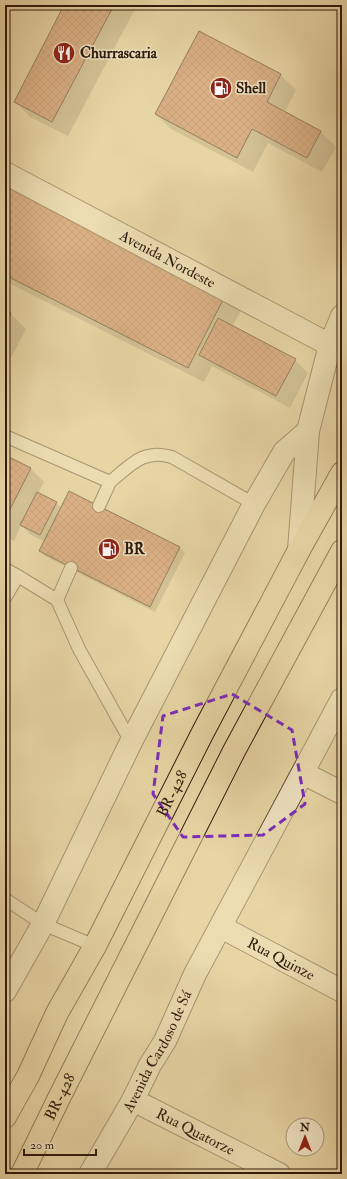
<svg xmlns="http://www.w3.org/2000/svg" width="347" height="1179" font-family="'IM FELL Double Pica',serif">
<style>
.shadow{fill:#0003}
.building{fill:url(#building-cross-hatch);stroke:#2f1a0d}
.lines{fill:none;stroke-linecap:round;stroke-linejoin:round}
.lane-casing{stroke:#5d4933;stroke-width:14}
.street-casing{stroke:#5d4933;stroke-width:24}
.highway-casing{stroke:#2f1a0d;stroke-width:24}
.lane{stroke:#f0e4c4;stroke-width:12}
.street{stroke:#f0e4c4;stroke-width:22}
.highway{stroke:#e8d5a4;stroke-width:22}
.marked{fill:none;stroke:#7b2cbf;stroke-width:3;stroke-dasharray:8 5;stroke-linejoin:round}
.labels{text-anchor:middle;stroke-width:3;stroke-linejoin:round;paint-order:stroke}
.poi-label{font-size:15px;font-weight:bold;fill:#2f1a0d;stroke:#f0e4c4;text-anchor:start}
.street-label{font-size:15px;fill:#2f1a0d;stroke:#f0e4c4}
</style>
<defs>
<pattern id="building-cross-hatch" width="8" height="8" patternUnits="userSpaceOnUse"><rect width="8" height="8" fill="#ca835d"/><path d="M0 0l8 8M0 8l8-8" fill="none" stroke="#a46a4b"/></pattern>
</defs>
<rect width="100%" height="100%" fill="#e8d5a4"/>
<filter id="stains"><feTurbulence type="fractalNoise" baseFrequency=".005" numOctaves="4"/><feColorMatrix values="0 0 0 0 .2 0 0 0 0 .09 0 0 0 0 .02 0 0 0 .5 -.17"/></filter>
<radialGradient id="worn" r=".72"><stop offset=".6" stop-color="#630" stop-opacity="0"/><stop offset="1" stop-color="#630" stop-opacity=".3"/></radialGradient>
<path class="shadow" d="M65,5h72l-69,131 -38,-19 -15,-16z
M199,32l82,43 15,15 -11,22 35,19 16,16 -14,25 -54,-29 -15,29 -82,-43 -15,-15z
M7,183l234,127 -9,17 63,33 13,13 -18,35 -78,-42 -8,16 -199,-101v-94z
M5,311l6,3 15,15 -21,41z
M5,456l25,12 14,14 -6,11 18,10 6,5 8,-16 110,56 5,5 -30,59 -110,-56 -5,-5 5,-9 -14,-7 -10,-10 -7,16 -9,-5z"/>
<path class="building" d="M64,5h50l-62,117 -38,-20z
M199,31l82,43 -14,28 54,29 -14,27 -55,-29 -15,29 -82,-44z
M5,185l221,109 -38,74 -183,-93z
M5,310l6,3 -6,12z
M218,318l78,41 -20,37 -77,-41z
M5,455l26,13 -26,51z
M69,491l111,56 -30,60 -111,-56z
M37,492l20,10 -17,33 -20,-10z"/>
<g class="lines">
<g class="lane-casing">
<path id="lane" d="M5,436l105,46c20,-16 33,-34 62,-25l82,47
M99,506l11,-24
M5,569l13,7 -13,22
M18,576l39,24 14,-32
M57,600l22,49 52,93
M5,899l38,25 52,22"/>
</g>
<g class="street-casing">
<g id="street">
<path id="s1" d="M5,173l325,172"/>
<path d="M299,550l9,-119 22,-86 12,-29"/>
<path d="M303,773l39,20"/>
<path id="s2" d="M221,927l121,64"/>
<path d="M5,991l38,-67 88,-182 123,-238 30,-52 24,-21"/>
<path id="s3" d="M133,1100l146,74"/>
<path id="s4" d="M90,1174l43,-74 17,-35 15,-24 30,-67 147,-275"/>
</g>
</g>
<g class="highway-casing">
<g id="highway">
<path id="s5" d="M5,1117l23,-41 29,-63 38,-67 107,-212 97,-184 43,-77"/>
<path id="s6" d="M22,1174l37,-76 175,-347 108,-200"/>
</g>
</g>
<use href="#lane" class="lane"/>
<use href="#street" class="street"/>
<use href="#highway" class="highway"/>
</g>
<path d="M0 0H347V1179H0ZM232,694l60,36 13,74 -42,31 -80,2 -30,-43 10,-78z" fill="#e8d5a4" fill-opacity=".55" fill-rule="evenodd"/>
<path class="marked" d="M232,694l60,36 13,74 -42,31 -80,2 -30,-43 10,-78z"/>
<defs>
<g id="restaurant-disc" transform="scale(1.15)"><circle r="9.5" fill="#8f2418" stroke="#f0e4c4"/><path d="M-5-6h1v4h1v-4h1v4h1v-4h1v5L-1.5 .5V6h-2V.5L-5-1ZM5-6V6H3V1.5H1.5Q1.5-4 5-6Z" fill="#fff"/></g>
<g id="fuel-disc" transform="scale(1.15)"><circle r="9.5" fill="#8f2418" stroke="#f0e4c4"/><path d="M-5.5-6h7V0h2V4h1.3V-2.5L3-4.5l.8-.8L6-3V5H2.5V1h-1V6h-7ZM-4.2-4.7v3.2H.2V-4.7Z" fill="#fff"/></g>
</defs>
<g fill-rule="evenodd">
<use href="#restaurant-disc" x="64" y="53"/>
<use href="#fuel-disc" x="221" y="88"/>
<use href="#fuel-disc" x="109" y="549"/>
</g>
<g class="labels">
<g class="poi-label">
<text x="80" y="58">Churrascaria</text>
<text x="236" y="93">Shell</text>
<text x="124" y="554">BR</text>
</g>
<g class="street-label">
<text dy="5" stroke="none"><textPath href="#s1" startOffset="184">Avenida Nordeste</textPath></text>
<text dy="5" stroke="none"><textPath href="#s5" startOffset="364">BR-428</textPath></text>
<text dy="5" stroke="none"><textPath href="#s2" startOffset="68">Rua Quinze</textPath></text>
<text dy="5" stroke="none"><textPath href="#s4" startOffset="140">Avenida Cardoso de Sá</textPath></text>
<text dy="5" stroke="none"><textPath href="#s6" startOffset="86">BR-428</textPath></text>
<text dy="5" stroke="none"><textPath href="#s3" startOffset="70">Rua Quatorze</textPath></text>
</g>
</g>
<rect width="347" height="1179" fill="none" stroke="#e8d5a4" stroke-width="20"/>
<rect x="6" y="6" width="335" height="1167" fill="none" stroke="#2f1a0d" stroke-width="2"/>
<rect x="10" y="10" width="327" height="1159" fill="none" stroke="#2f1a0d"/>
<g transform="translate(305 1137)"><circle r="19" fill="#f0e4c4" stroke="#a3937b"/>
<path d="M0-3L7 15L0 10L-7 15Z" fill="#8f2418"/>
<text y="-6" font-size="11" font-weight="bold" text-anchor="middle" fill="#2f1a0d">N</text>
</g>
<path d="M24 1149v6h72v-6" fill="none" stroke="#2f1a0d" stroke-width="2"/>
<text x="30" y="1149" font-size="12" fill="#2f1a0d" stroke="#f0e4c4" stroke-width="3" paint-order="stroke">20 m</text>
<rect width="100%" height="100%" filter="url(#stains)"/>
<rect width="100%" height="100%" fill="url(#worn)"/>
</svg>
